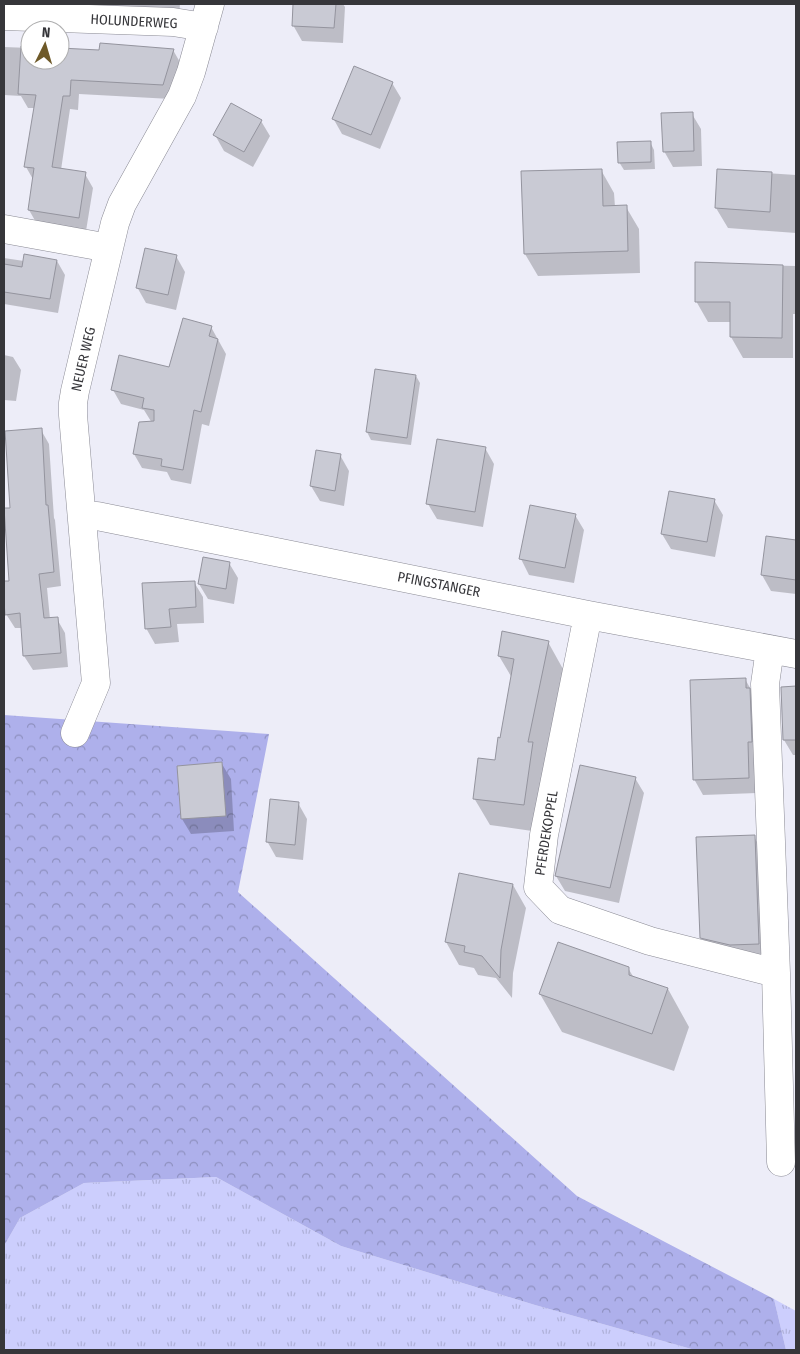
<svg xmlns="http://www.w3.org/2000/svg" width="800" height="1354" font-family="'Fira Sans Condensed',sans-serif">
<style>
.grass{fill:url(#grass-tufts)}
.forest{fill:url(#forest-crowns)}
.shadow{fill:#0003}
.building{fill:#c9cad4;stroke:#94949e}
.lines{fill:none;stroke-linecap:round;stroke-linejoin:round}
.minor-casing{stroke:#8a8a94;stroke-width:29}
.minor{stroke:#fff;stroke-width:28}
.labels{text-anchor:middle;stroke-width:5;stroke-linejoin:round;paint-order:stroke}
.street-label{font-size:14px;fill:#36363a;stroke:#fff}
</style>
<defs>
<pattern id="grass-tufts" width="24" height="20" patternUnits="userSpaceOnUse" patternTransform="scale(1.25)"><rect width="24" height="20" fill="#cccefd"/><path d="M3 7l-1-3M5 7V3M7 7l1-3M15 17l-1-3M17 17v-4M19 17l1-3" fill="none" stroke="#b0b2da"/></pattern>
<pattern id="forest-crowns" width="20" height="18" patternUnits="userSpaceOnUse" patternTransform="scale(1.25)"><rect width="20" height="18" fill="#aeb0eb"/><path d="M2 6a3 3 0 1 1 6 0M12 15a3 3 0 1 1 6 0" fill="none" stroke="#8e90bf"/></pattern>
</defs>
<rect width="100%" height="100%" fill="#ededf8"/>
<path class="grass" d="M216,1177l125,69 194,59 160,45h-691v-104l16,-28 64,-35z
M774,1299l22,12v39h-10z"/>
<path class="forest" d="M4,715l265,19 -31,158 339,304 197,103 12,51h-91l-160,-45 -194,-59 -125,-69 -132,6 -64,35 -16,28z"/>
<path class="shadow" d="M65,4h115l-1,12 -106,-4 -5,-8z
M294,4h49l2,3 -2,36 -41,-2 -9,-16z
M4,47l26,1v12h30v-10l40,2 73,-2 8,14 -10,35 -92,-5 -1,16 -8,-1 -9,61 24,4 8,14 -7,43 -49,-7 -8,-14 5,-29 -8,-14 9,-59h-7l-7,-12 -17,-1z
M392,83l9,15 -21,51 -38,-15 -9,-16z
M692,114l9,15 1,37 -29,1 -9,-16z
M261,121l9,15 -17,31 -29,-16 -9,-16z
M650,142l4,8 1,19 -31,1 -5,-8z
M601,170l13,23 1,14h11l13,22 1,44 -102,3 -13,-22z
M718,170l78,5v58l-68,-5 -12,-20z
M176,256l9,16 -9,38 -30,-7 -9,-16z
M4,258l20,3h33l8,14 -7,38 -54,-9z
M696,264l100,2v48h-3v44h-50l-12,-21v-15h-23l-12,-21z
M211,327l15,27 -17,72 -7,-2 -11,60 -20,-4 -4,-8 -25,-4 -8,-14 18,-31 -8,-13 -23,-6 -8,-14 57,-21z
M4,355l9,2 8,13 -5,31 -12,-1z
M416,376l4,7 -9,62 -40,-5 -4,-8z
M41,430l8,14 5,74 1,2 6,66 -14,2 3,31h7l8,14 3,34 -35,3 -9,-14 -2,-28h-7l-9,-14 -2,-32h6l1,-73z
M485,448l9,16 -11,63 -46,-8 -9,-15z
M340,455l9,16 -5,35 -24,-5 -9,-15z
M714,500l9,15 -8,42 -44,-8 -9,-15z
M575,515l9,15 -10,53 -45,-8 -8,-16z
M767,538l29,4v52l-25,-3 -9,-16z
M229,563l9,15 -4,26 -26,-5 -9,-15z
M194,582l9,15 1,26 -27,1 2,18 -24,2 -9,-16z
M548,642l15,27 -19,95 4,6 -9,62 -49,-7 -16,-27 22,-37 16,-83 -13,-22z
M745,679l9,16 3,98 -54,2 -9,-16z
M796,687v68h-3l-9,-15 -2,-52z
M222,764l9,15 3,52 -43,3 -9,-15 -4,-52z
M635,778l9,15 -25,110 -54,-12 -9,-15z
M298,803l9,16 -4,41 -27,-3 -9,-16z
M754,837l9,15 4,107 -57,-6 -9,-16z
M513,885l13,23 -13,65 -1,25 -16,-20 -18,-3 -4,-7 -15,-3 -13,-23z
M628,968l6,10 34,11 21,38 -15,44 -112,-39 -22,-38z"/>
<path class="building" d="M293,4h43l-2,24 -42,-2z
M100,43l74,6 -11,36 -92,-5 -1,16h-7l-11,71 34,5 -7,46 -51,-8 6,-42 -10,-1 12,-72 -18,-1 3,-48 9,1v13h30v-12l39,2z
M354,66l39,16 -22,53 -39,-16z
M231,103l31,17 -18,32 -31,-17z
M693,112l1,39 -31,1 -2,-39z
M651,141v21l-33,1 -1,-21z
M602,169l1,37 24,-1 1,46 -104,3 -3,-83z
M717,169l55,3 -2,40 -55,-4z
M145,248l32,7 -9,40 -32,-7z
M24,254l33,6 -7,39 -46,-7v-28l18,3z
M695,262l88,3 -1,73 -52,-1v-35h-35z
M183,318l29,8 -3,10 9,3 -17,73 -7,-2 -11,60 -22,-4 1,-7 -29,-5 6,-32 15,-1v-11l-12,-2 2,-10 -33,-8 8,-35 50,12z
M375,369l41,6 -9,63 -41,-6z
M42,428l4,77h2l6,67 -15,2 5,44 14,-1 3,36 -38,3 -3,-43 -15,2 -1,-14v-20h5l-5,-73h6l-5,-77z
M437,439l49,8 -11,65 -49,-8z
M316,450l25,4 -6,37 -25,-5z
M669,491l46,8 -8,43 -46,-8z
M530,505l46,9 -11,54 -46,-9z
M766,536l30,4v40l-35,-5z
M203,557l27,5 -4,27 -28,-5z
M195,581l1,26 -27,2 2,18 -26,2 -3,-46z
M502,631l47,10 -21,101h5l-9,63 -51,-6 5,-41 17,2 3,-23 2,1 14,-79 -16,-3z
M746,678v10h4l2,54h-4l1,36 -56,2 -3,-100z
M796,686v54h-13l-2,-53z
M222,762l4,54 -45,3 -4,-53z
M580,765l56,12 -26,111 -55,-12z
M270,799l29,3 -4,43 -29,-3z
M755,835l4,109 -29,1 -30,-7 -4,-101z
M459,873l54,11 -12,66 -1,28 -18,-22 -18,-4 1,-6 -20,-4z
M558,942l71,25v8l39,13 -16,46 -113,-40z"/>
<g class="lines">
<g class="minor-casing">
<path id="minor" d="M4,16l169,6 31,5
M4,229l105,19
M82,516h15l491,99 208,39
M588,615l-44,220 -6,52 22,23 90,31 126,32
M770,649l-5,35 11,289 5,189
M75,733l21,-50 -23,-268v-12l2,-12 40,-168 7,-19 60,-108 9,-24 19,-68"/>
</g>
<use href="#minor" class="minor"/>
</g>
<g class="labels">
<g class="street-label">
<text transform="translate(134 21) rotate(3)" y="5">HOLUNDERWEG</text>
<text transform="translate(83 359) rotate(-77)" y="5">NEUER WEG</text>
<text transform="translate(439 584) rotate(11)" y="5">PFINGSTANGER</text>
<text transform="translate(546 833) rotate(-81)" y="5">PFERDEKOPPEL</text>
</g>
</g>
<rect width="800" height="1354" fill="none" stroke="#36363a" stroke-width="10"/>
<g transform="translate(45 45) rotate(5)"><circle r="24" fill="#ffffff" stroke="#afafb0"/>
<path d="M0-4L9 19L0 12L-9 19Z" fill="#6e5928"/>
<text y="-8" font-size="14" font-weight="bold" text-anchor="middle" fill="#36363a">N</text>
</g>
</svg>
